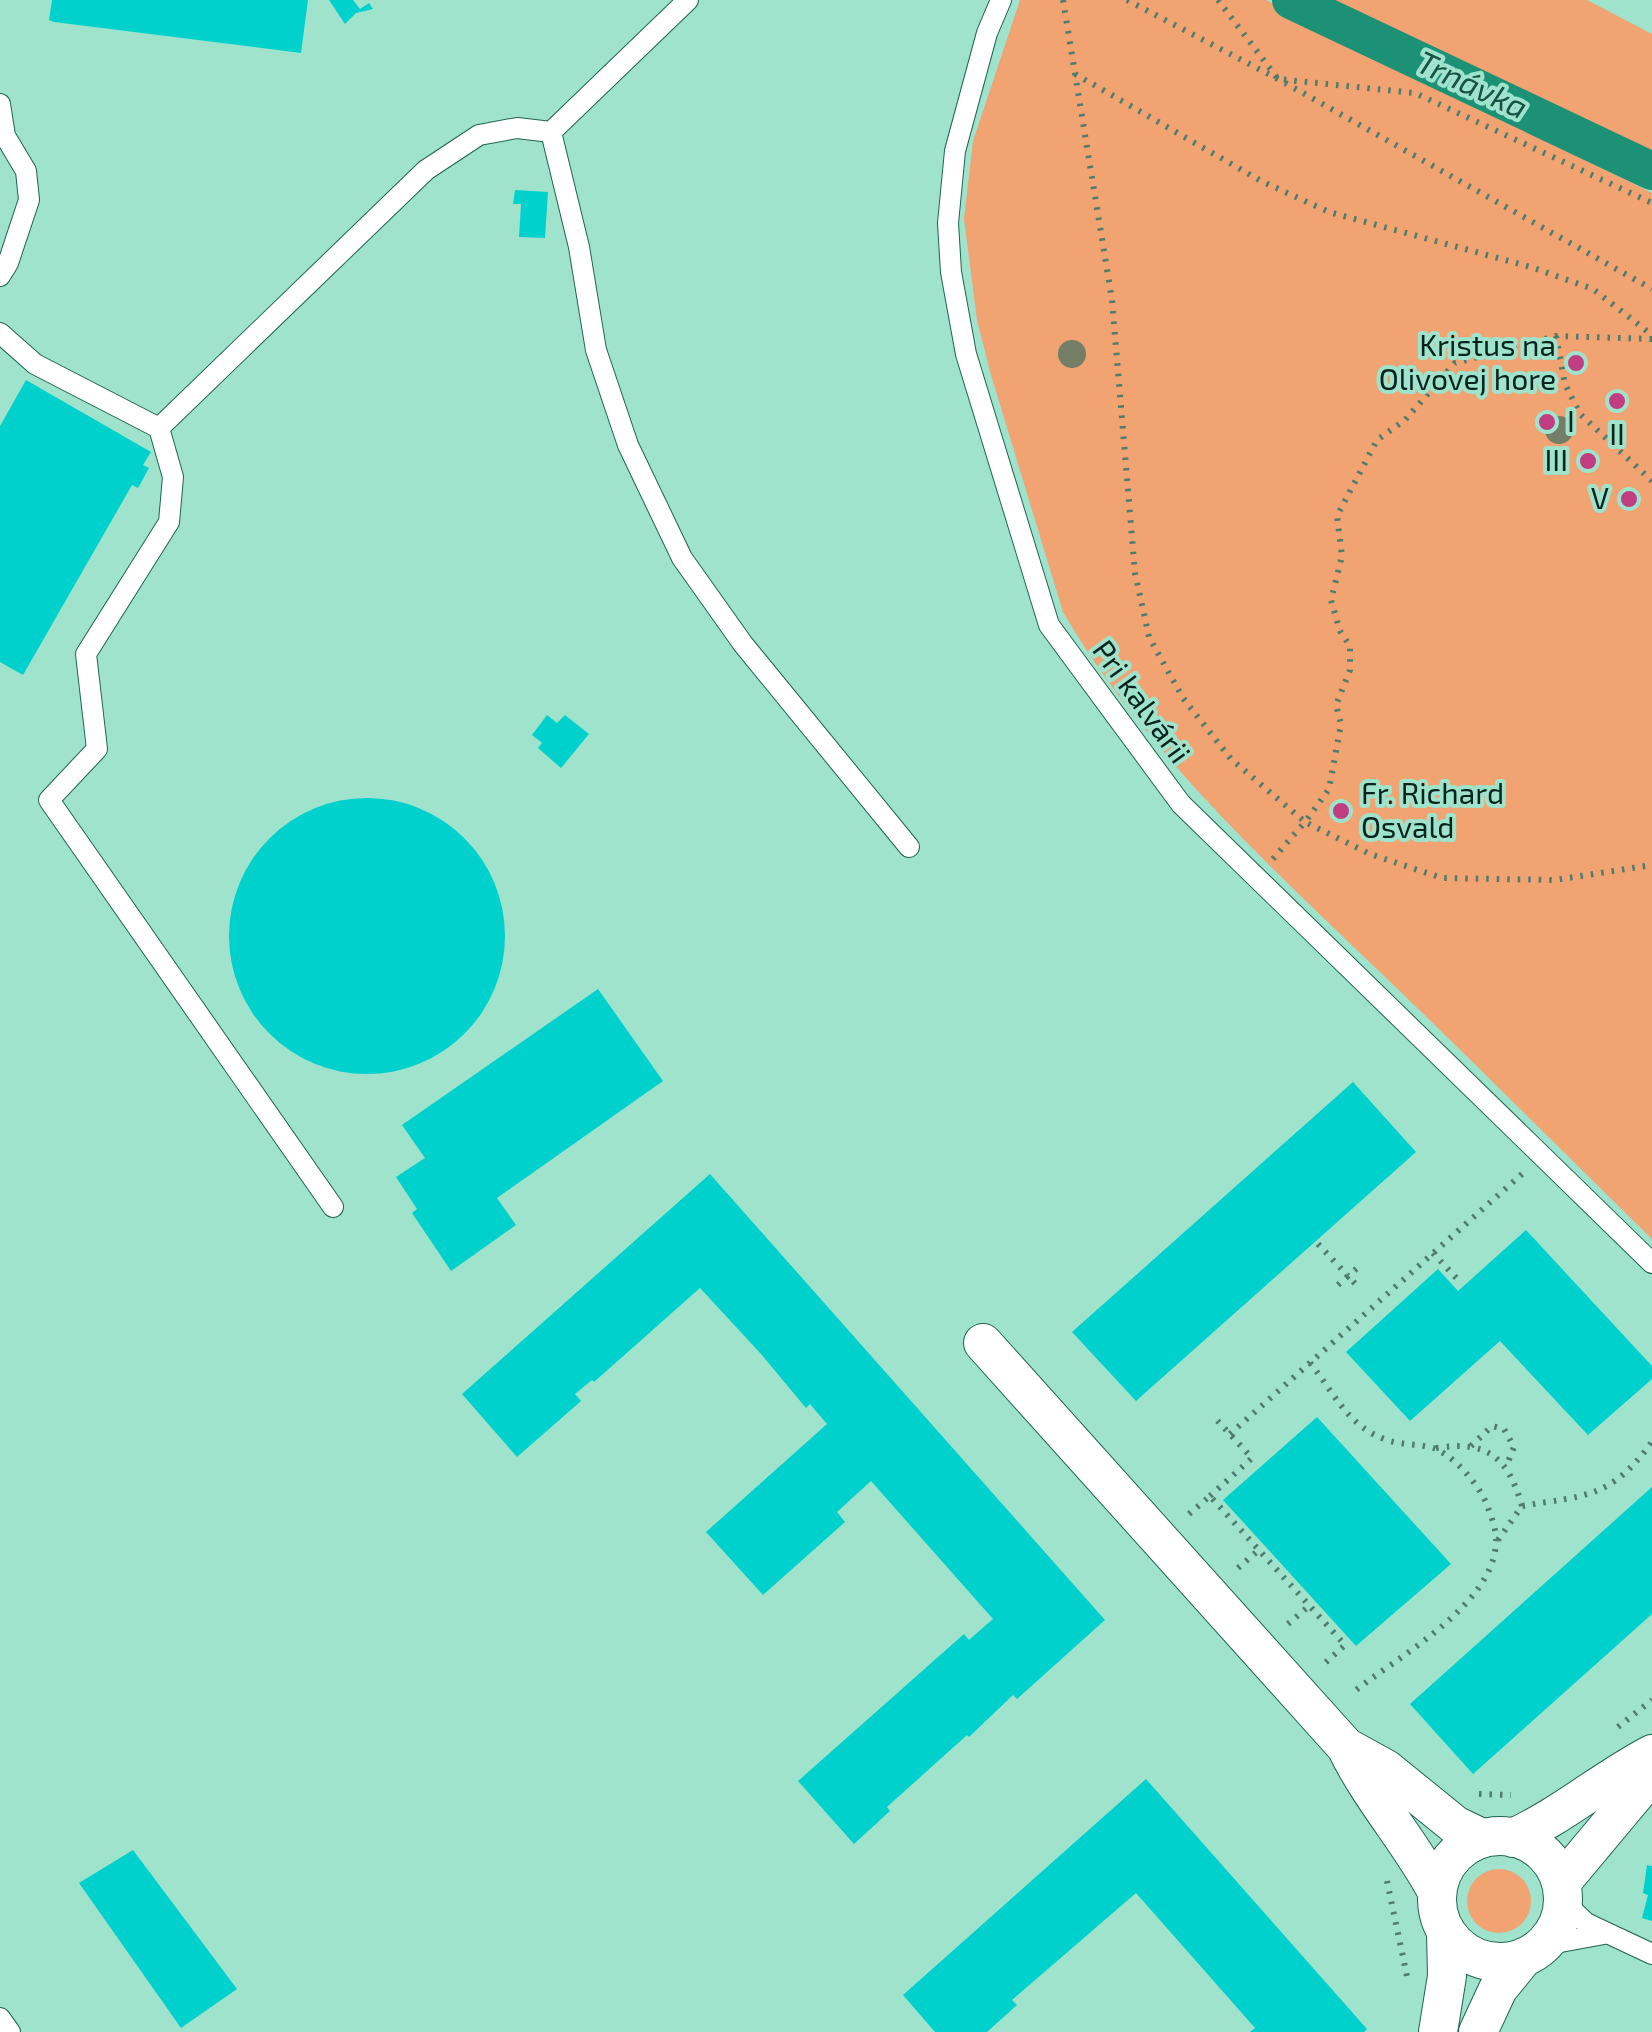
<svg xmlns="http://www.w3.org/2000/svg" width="1652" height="2032" font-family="'Exo 2',sans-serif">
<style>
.green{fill:#f1a371}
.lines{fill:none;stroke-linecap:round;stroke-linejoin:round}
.canal{stroke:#1c9176;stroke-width:38}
.building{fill:#00d1cd}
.lane-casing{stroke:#1e6452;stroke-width:22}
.street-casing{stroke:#1e6452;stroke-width:40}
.path{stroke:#4e7c6e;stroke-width:6;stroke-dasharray:2.5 8;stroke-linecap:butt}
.lane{stroke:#fff;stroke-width:20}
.street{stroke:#fff;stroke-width:38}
.tree{fill:#747e67}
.poi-dot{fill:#c13d81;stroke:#9fe3cd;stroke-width:4}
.labels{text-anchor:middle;stroke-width:8;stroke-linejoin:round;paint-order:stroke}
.poi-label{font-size:30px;fill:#07231c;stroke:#9fe3cd;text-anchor:end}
.street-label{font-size:30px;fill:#07231c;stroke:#9fe3cd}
.water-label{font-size:32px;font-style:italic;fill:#185243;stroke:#9fe3cd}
</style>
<rect width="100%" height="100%" fill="#9fe3cd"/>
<path class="green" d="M1020,0h246l386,193v1046c-90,-88 -179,-178 -270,-265 -117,-113 -236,-220 -319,-362l-72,-237 -14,-55 -13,-101 9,-78z
M1304,0h283l65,34v128z
M1467 1901a32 32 0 1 1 64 0a32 32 0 1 1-64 0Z"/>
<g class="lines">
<path class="canal" d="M1291,0l361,171"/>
</g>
<path class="building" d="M52,0h256l-7,53 -247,-31 -5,-2z
M329,0h24l7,9 9,-6 4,6 -17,4 -11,11z
M515,190l33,2 -3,46 -26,-1 2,-33h-8z
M26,380l125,72 -8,13 6,3 -11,20 -6,-3 -109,190 -23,-13v-236z
M547,715l10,8 8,-8 24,19 -28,34 -23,-20 4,-5 -10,-8z
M229 936a138 138 0 1 1 276 0a138 138 0 1 1-276 0Z
M598,989l65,92 -166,117 19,27 -65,46 -39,-58 5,-4 -21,-32 29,-19 -23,-33z
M1353,1082l63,70 -280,249 -64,-69z
M710,1174l395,446 -88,79 -4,-4 -44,42 -2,-2 -80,72 3,4 -36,33 -56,-63 166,-147 5,6 24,-21 -122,-138 -34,31 8,10 -82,73 -57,-63 121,-108 -17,-20 -4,4 -45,-54 -61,-66 -106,94 -2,-2 -17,14 6,7 -64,56 -55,-63z
M1526,1230l126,136v13l-64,56 -88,-94 -90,80 -64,-69 92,-83 20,22z
M1317,1417l134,147 -95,82 -133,-146z
M1652,1487v127l-179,160 -63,-70z
M1146,1779l221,250 -3,3h-114l5,-4 -119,-135 -124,107 5,5 -30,27h-52l-32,-37z
M133,1850l104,139 -56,39 -102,-145z
M1647,1865l5,1v55l-10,-3 6,-23 -5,-2z"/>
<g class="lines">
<g class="lane-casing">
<path id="lane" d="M1001,0l-14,33 -32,118 -7,72 3,49 15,82 83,271 132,179 471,459
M0,104l5,32 21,35 3,29 -21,63 -8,13
M551,132l28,115 17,103 32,95 54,113 61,86 166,203
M0,333l35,31 124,64
M333,1207l-284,-407 48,-51 -11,-95 83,-132 4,-45 -14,-49 267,-258 53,-35 38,-7 34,4 137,-132
M1563,1901l23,22 66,31
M1544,1945l60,-11
M0,2018l10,14"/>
</g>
<g class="street-casing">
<path id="street" d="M983,1343l363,404c25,52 64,94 91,145
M1346,1747l40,22 69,56 27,13
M1437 1899a63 63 0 1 1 126 0a63 63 0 1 1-126 0Z
M1513,1838c50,-23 91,-59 139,-84
M1561,1883l91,-109
M1438,2032l9,-56 -1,-44
M1478,2032l20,-43 26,-32"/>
</g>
<path class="path" d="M1063,0l49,300 23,273 14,64 34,61 48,61 74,63 -33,38
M1127,0l151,79 374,210
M1218,0l60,79 137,14 237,110
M1075,74l186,107 68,31 202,55 62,22 59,46
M1556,336l9,48 15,30 72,67
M1652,339l-96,-3 -101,27 -50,57 -28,20 -40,76 5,40 -11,44 9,31 10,15v24l-14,35 5,19 -12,65 -24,33 65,32 72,24 113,2 97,-15
M1318,1244l30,32 14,-12
M1433,1253l28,30
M1338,1285l10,-9 12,13
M1310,1363c26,32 38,65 80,78 14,4 33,3 46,8 20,9 43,36 51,56 4,11 10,26 9,37 -2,64 -101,116 -145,152
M1230,1434l292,-260
M1471,1446l21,-20 12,3 10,18 -8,20
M1436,1448c51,-8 72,9 86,58
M1210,1496l42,-38 -37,-40
M1189,1514l21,-18 135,149 -21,19
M1498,1540l24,-34c65,-11 88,-7 130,-64
M1238,1568l21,-18
M1288,1624l21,-18
M1618,1727l34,-27
M1479,1794l32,1
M1387,1881l21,100"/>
<use href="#lane" class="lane"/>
<use href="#street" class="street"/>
</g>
<g class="tree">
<circle cx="1072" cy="354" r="14"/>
<circle cx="1559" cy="430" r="14"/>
</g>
<g class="poi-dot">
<circle cx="1576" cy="363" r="10"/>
<circle cx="1617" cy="401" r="10"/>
<circle cx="1547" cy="422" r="10"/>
<circle cx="1588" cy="461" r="10"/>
<circle cx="1629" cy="499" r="10"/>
<circle cx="1341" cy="811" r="10"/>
</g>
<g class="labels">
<g class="poi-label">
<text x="1556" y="356">Kristus na<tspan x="1556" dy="34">Olivovej hore</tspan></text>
<text x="1567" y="432" text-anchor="start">I</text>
<text x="1617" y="445" text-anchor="middle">II</text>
<text x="1568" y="471">III</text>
<text x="1609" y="509">V</text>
<text x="1361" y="804" text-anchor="start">Fr. Richard<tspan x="1361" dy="34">Osvald</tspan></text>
</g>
<g class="street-label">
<text transform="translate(1141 702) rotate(54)" y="10">Pri kalvárii</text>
</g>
<g class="water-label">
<text transform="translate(1472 85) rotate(25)" y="11">Trnávka</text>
</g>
</g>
</svg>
